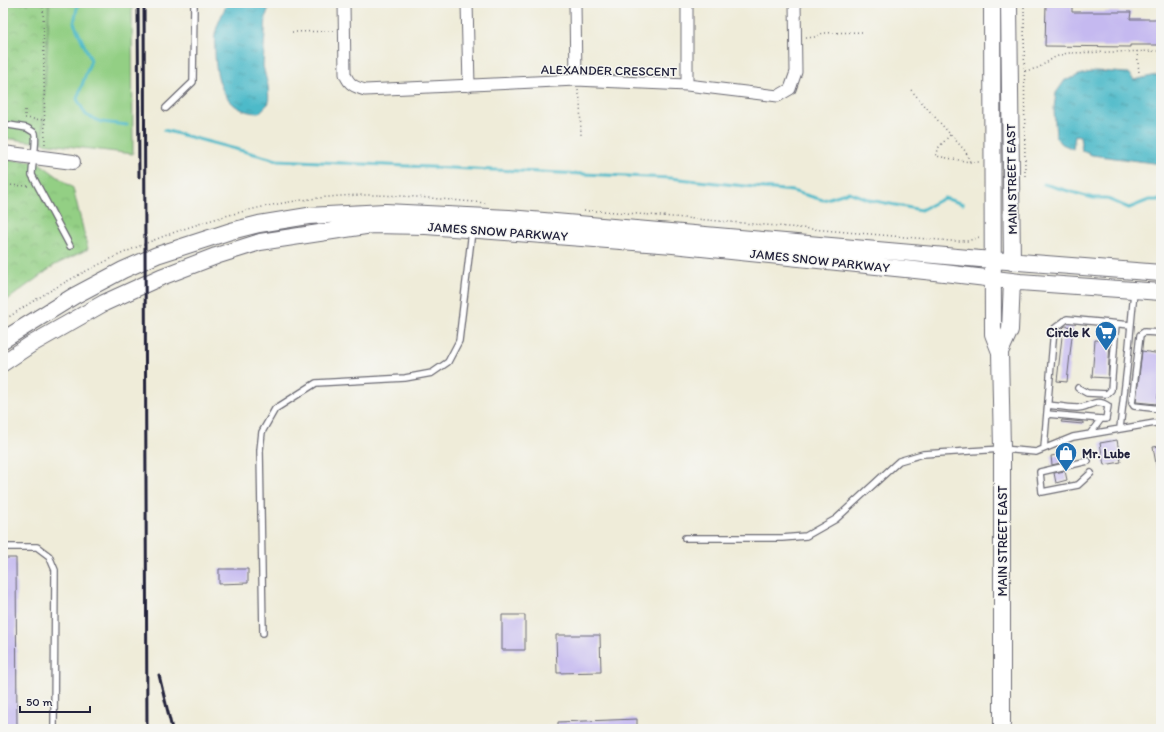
<svg xmlns="http://www.w3.org/2000/svg" width="1164" height="732" font-family="Itim,sans-serif">
<style>
.grass{fill:#93cf84;stroke:#5a7860}
.park{fill:url(#park-crowns);stroke:#5a7860}
.water{fill:url(#water-ripples);stroke:#386e82}
.lines{fill:none;stroke-linecap:round;stroke-linejoin:round}
.stream{stroke:#4ebac9;stroke-width:3}
.building{fill:#c5b9f0}
.service-casing{stroke:#6a6972;stroke-width:8}
.minor-casing{stroke:#6a6972;stroke-width:13}
.tertiary-casing{stroke:#6a6972;stroke-width:16}
.secondary-casing{stroke:#6a6972;stroke-width:18}
.path{stroke:#6a6972;stroke-width:1.5;stroke-dasharray:1 3;stroke-linecap:butt}
.service{stroke:#fff;stroke-width:5.5}
.minor{stroke:#fff;stroke-width:11}
.tertiary{stroke:#fff;stroke-width:14}
.secondary{stroke:#fff;stroke-width:16}
.rail{stroke:#22223b;stroke-width:3}
.labels{text-anchor:middle;stroke-width:3;stroke-linejoin:round;paint-order:stroke}
.street-label{font-size:13px;fill:#22223b;stroke:#f6f6f2}
.poi-label{font-size:13px;font-weight:bold;fill:#22223b;stroke:#f6f6f2;text-anchor:end}
</style>
<defs>
<pattern id="park-crowns" width="20" height="18" patternUnits="userSpaceOnUse"><rect width="20" height="18" fill="#93cf84"/><path d="M2 6a3 3 0 1 1 6 0M12 15a3 3 0 1 1 6 0" fill="none" stroke="#7eb173"/></pattern>
<pattern id="water-ripples" width="26" height="14" patternUnits="userSpaceOnUse"><rect width="26" height="14" fill="#4ebac9"/><path d="M2 4q2-2 4 0t4 0M15 11q2-2 4 0t4 0" fill="none" stroke="#4097a4"/></pattern>
</defs>
<rect width="100%" height="100%" fill="#f6f6f2"/>
<filter id="ink" filterUnits="userSpaceOnUse"><feTurbulence type="fractalNoise" baseFrequency=".025" numOctaves="2"/><feDisplacementMap in="SourceGraphic" scale="8" xChannelSelector="R" yChannelSelector="G"/><feConvolveMatrix kernelMatrix="1 2 1 2 8 2 1 2 1" color-interpolation-filters="sRGB"/></filter>
<filter id="wash" filterUnits="userSpaceOnUse"><feTurbulence type="fractalNoise" baseFrequency=".012" numOctaves="4" result="noise"/><feDisplacementMap in="SourceGraphic" scale="16" xChannelSelector="R" yChannelSelector="G"/><feGaussianBlur stdDeviation="0.9" result="paint"/><feColorMatrix in="noise" values="0 0 0 0 0 0 0 0 0 0 0 0 0 0 0 0 0 1.4 0 .05"/><feComposite in="paint" operator="in"/></filter>
<g filter="url(#wash)">
<rect width="100%" height="100%" fill="#efecd9"/>
<path class="grass" d="M49,3h83l1,151 -91,-11z"/>
<path class="park" d="M3,3h46l-7,140 -39,-5z
M3,159l35,3 35,26 15,61 -33,16 -52,38z"/>
<path class="water" d="M227,3h43l-4,13 -3,50 5,20 1,17 -10,10c-35,0 -44,-34 -44,-63 0,-4 -1,-10 0,-15 2,-11 8,-22 12,-32z
M1095,71l33,2 6,7 27,-6v90l-69,-9 -10,-4 -2,-15 -5,-1 -2,14 -13,-6 -4,-6 -2,-28 2,-16 9,-13 5,-1 9,-4z"/>
<g class="lines">
<path class="stream" d="M78,3l-4,20 17,37 -14,39 9,16 15,7 26,3
M164,130l113,30 393,18 122,13 31,9 26,-8 21,8 51,10 23,-12 19,6
M1044,184l49,14h12l24,10 20,-8h12"/>
</g>
<g id="blocks">
<path class="building" d="M1046,3h26v9h59l-1,7h31v26h-31v2l-85,-1z
M1065,326l8,1 -6,55 -10,-1 6,-53z
M1095,340l15,1 -2,37 -16,-1z
M1142,351l19,3v18l-4,32 -21,-2z
M1062,420l21,2v2l-22,-2z
M1117,440l4,22 -17,3 -4,-22z
M1161,446v23h-4l-4,-22z
M1062,454l2,8 -12,3 -1,-9z
M1065,471l2,9 -11,3 -2,-10z
M3,558h13l1,171h-14z
M219,569h29v14l-29,1z
M502,615h23v35h-23z
M556,635h44l1,37 -44,1z
M637,719v10h-79v-7z"/>
</g>
</g>
<g filter="url(#ink)">
<use href="#blocks" fill-opacity="0" stroke="#6a6972" stroke-width="1"/>
<g class="lines">
<g class="service-casing">
<path id="service" d="M166,108l27,-26 1,-79
M3,124l24,4 8,5c2,14 -3,28 -3,42l38,71
M1161,333l-17,-1 -4,3 -8,68 2,3 27,3
M1078,388l9,5 20,1 4,-4 5,-66
M1047,414l54,5h5l2,-13c-12,-9 -19,2 -31,2 -9,0 -20,-2 -29,-3
M1120,428l7,-60 7,-76
M1090,434l11,-15
M1044,448l10,-119 13,-10 64,6
M1088,461l-48,11 2,20 36,-7 13,-12
M685,538h97l24,-2 30,-17 63,-58 24,-7 79,-5 34,3 37,-15 88,-15
M3,547h34l12,9 6,14 -1,159
M263,633l-3,-183 2,-18 13,-23 41,-26 89,-5 27,-5 16,-11 11,-21 13,-110"/>
</g>
<g class="minor-casing">
<path id="minor" d="M344,3l1,71c4,11 10,13 20,16l211,-10 111,5 91,11 12,-7 6,-17 -1,-69
M467,3l2,83
M575,3l1,77
M687,3v82"/>
</g>
<g class="tertiary-casing">
<path id="tertiary" d="M3,153l70,9"/>
</g>
<g class="secondary-casing">
<path id="secondary" d="M992,3l1,331 7,18 2,97v280
M1009,3l3,259
M3,340l71,-44 49,-26 34,-15 74,-24 28,-7 49,-8 77,-4 124,6 471,41 181,14
M1000,352l10,-22 2,-49
M3,363l27,-18 74,-42 57,-26 55,-21 44,-14 112,-17 54,1 247,19 271,28 76,9 141,10"/>
</g>
<path class="path" d="M43,3l2,144
M1024,3l1,174
M292,32l43,-1
M806,38l9,-1 8,-4 42,-1
M1137,51l2,22
M1025,71l13,-3 17,-11 12,-4 94,-2
M578,90l2,9 1,36
M911,90l55,62 4,10
M25,110v7
M25,118l18,2
M950,135l-11,12 -3,9 34,6h11
M3,185l26,1
M584,211h19l348,30h16l13,-4
M3,321c104,-72 238,-125 366,-126 39,0 78,5 117,8"/>
<use href="#service" class="service"/>
<use href="#minor" class="minor"/>
<use href="#tertiary" class="tertiary"/>
<use href="#secondary" class="secondary"/>
<path class="rail" d="M138,3l1,174
M144,3l3,726
M159,675l13,54"/>
</g>
</g>
<defs>
<g id="supermarket-pin" transform="scale(1.15)"><path d="M0 17L-7.5 6A9.5 9.5 0 1 1 7.5 6Z" fill="#1f6fb2" stroke="#f6f6f2"/><path d="M-6-5.5h2.5l.6 2H6L4.5 2H-2.5L-4.4-4H-6ZM-1.5 3.2a1.3 1.3 0 1 0 .1 0ZM3 3.2a1.3 1.3 0 1 0 .1 0Z" fill="#fff"/></g>
<g id="shop-pin" transform="scale(1.15)"><path d="M0 17L-7.5 6A9.5 9.5 0 1 1 7.5 6Z" fill="#1f6fb2" stroke="#f6f6f2"/><path d="M-5-2.5h2.3a2.7 3.5 0 0 1 5.4 0H5L5.5 6h-11ZM-1.5-2.5h3a1.5 2.3 0 0 0-3 0Z" fill="#fff"/></g>
</defs>
<g fill-rule="evenodd">
<use href="#supermarket-pin" x="1106" y="332"/>
<use href="#shop-pin" x="1066" y="453"/>
</g>
<g class="labels">
<g class="street-label">
<text transform="translate(609 70) rotate(1)" y="5">ALEXANDER CRESCENT</text>
<text transform="translate(1011 179) rotate(-91)" y="5">MAIN STREET EAST</text>
<text transform="translate(498 231) rotate(4)" y="5">JAMES SNOW PARKWAY</text>
<text transform="translate(820 260) rotate(6)" y="5">JAMES SNOW PARKWAY</text>
<text transform="translate(1002 541) rotate(-90)" y="5">MAIN STREET EAST</text>
</g>
<g class="poi-label">
<text x="1090" y="337">Circle K</text>
<text x="1082" y="458" text-anchor="start">Mr. Lube</text>
</g>
</g>
<rect width="1164" height="732" fill="none" stroke="#f6f6f2" stroke-width="16"/>
<path d="M20 706v6h70v-6" fill="none" stroke="#22223b" stroke-width="2"/>
<text x="26" y="706" font-size="12" fill="#22223b" stroke="#f6f6f2" stroke-width="3" paint-order="stroke">50 m</text>
</svg>
